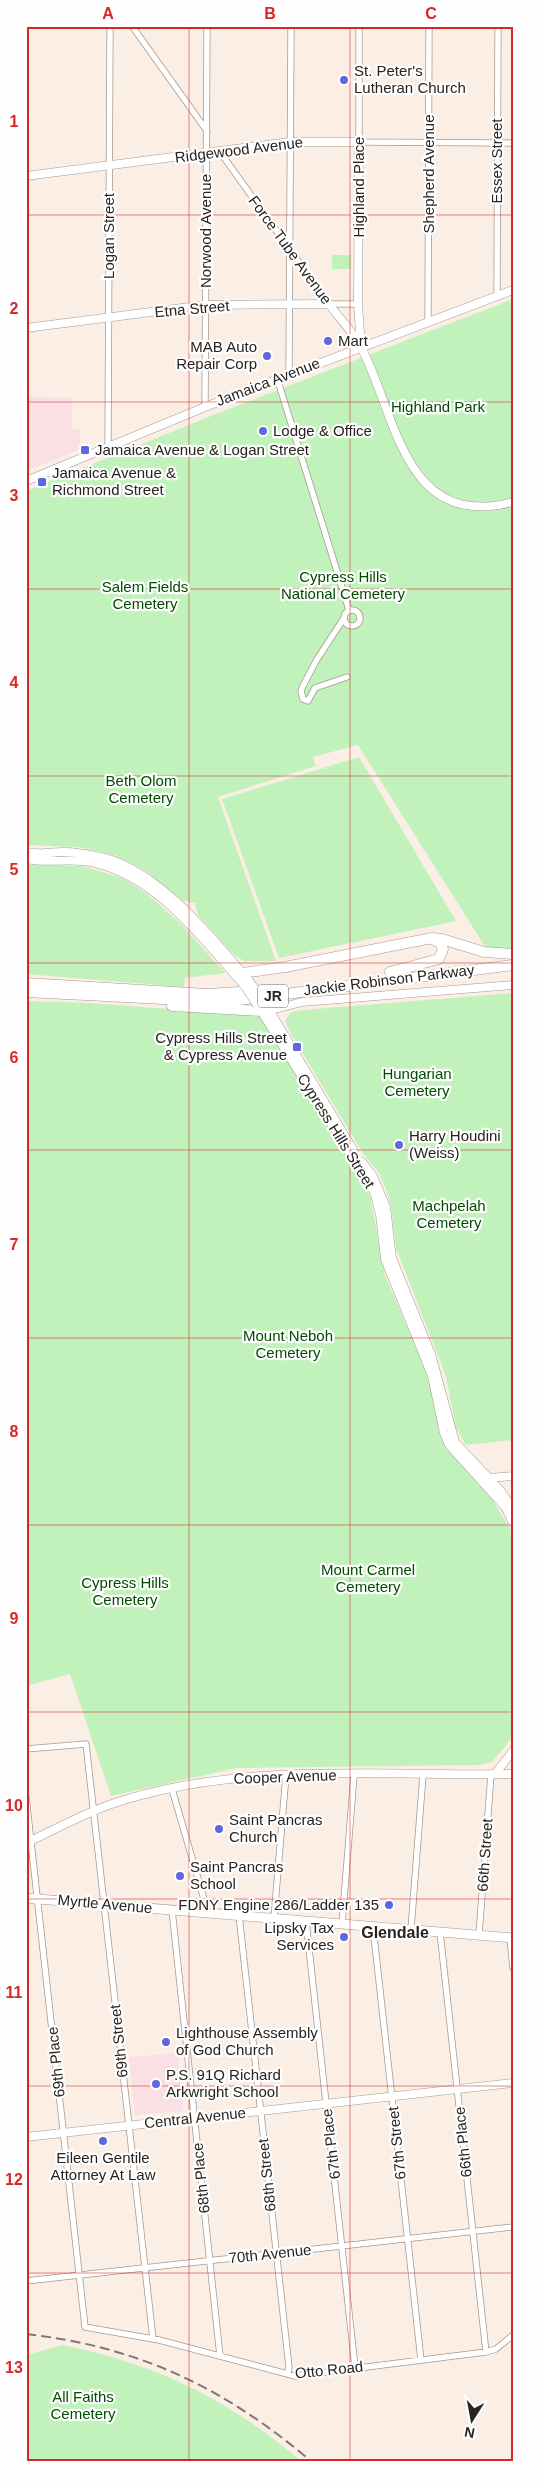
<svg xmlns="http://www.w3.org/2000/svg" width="539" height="2488" font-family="Helvetica,sans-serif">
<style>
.education{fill:#fadfe4}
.green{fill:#c1f2bb}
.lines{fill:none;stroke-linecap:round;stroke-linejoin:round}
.street-casing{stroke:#a49990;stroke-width:7}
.secondary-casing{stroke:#a49990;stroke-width:9}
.primary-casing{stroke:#a49990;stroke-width:10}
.highway-casing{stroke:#a49990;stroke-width:11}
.street{stroke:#fff;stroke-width:5.5}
.secondary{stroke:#fff;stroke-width:8}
.primary{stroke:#fff;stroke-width:9}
.highway{stroke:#fff;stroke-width:10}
.rail{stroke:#7f7771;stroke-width:2;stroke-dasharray:10 5;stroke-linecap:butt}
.secondary-bridge-casing{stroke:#a49990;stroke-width:9;stroke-linecap:butt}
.secondary-bridge{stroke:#fff;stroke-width:8}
.grid{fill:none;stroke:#d62828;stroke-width:1;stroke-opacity:0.55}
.poi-dot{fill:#6066de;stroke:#fefefe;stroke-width:2}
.labels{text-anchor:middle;stroke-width:4.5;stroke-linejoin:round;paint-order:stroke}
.shield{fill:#fefefe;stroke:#686562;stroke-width:1}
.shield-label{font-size:14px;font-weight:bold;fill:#27231f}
.poi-label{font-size:15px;fill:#27231f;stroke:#fefefe;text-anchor:start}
.street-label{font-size:15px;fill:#27231f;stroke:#fefefe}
.park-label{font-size:15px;fill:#004d00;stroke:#fefefe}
.neighbourhood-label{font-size:16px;font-weight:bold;fill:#27231f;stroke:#fefefe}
.neatline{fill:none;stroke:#d62828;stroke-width:2}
.grid-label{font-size:16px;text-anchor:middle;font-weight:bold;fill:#d62828}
</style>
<rect width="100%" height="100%" fill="#fbeee5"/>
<path class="education" d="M26,397l46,1v31l8,1v19l-54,22z
M178,2053l5,58 -48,4 -6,-58z"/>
<path class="green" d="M332,255h19v14h-19z
M513,299v651l-27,-2 -128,-203 -45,12 3,9 -98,31 58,164h-32l-11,-7 -35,-39 -3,-12 -12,-2 -38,-31 -30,-15 -37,-8 -52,-2v-354l190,-77z
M359,757l97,164 -177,37 -57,-159z
M26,865l56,1 40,12 24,15 35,31 44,49 -40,5 -1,9 -158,-13z
M513,993v447l-47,5 -10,-17 -10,-52 -50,-128 -5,-42 -5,-17 -7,-16 -15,-18 -76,-126 -3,-8 6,-9 12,-2z
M26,1001l64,2 170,13 110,180 15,79 40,95 10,34 4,30 5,11 47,52 22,37v203l-21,25 -13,3 -243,3 -125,28 -41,-122 -44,12z
M62,2345c93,18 168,55 240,117h-276v-107z"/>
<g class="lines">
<g class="street-casing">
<path id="street" d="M132,26l75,105
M359,26v116l154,1
M220,152l109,152h29
M497,296l1,-270
M428,322l1,-296
M289,374l2,-348
M277,378l72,232
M205,407l2,-381
M108,447l2,-421
M344 618a8 8 0 1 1 16 0a8 8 0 1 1-16 0Z
M344,618l-28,43 -13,25 -2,5 2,8 5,2 7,-13 32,-11
M26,1749l60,-5 67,595
M172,1789l36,124
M26,1797l59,530 74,13 136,36 191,-24 10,-3 17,-14
M172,1910l48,446
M239,1915l50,452 -1,7
M274,1918l12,-143
M306,1921l49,446
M342,1924l12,-149
M373,1927l48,433
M411,1929l12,-154
M440,1932l46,420
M479,1935l12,-161
M510,1938l3,30
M26,2281l487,-54"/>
</g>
<g class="secondary-casing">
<path id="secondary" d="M26,176l264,-34h69l-1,162 3,43
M26,328l180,-23 123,-1c10,14 24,28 32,43 36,68 42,184 152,155
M26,481l179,-74 308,-117
M26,852c12,3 23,0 35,0 14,-1 31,3 45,6 56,16 108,82 144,124
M26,859c23,5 46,-2 69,4 64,15 107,76 149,122
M265,1003l89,148
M258,1006l95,153 15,19 7,17 5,20 5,44 47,117 12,57 5,12 57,63 7,15
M267,1011l35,-9 211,-17
M362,1162l11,14 13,31 6,51 39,96 24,88 45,48 13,19
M489,1478l24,-2
M495,1774l18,-23
M26,1843c32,-15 64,-33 98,-43 124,-38 260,-24 389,-26
M26,2137l487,-54"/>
</g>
<g class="primary-casing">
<path id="primary" d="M26,1898l487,40"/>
</g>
<g class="highway-casing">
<path id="highway" d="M390,972l49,-13 4,-10 -3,-6 -8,-4
M235,974l50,-7 147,-29 10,1 42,13 29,2
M26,983l181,11 50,-3
M26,992l197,10 290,-37
M172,1006l89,5"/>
</g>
<use href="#street" class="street"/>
<use href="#secondary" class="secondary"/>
<use href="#primary" class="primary"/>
<use href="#highway" class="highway"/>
<path class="rail" d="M26,2334c114,13 199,54 286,128"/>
<g class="secondary-bridge-casing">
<path id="secondary-bridge" d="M250,982l15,21
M244,985l13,20"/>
</g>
<use href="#secondary-bridge" class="secondary-bridge"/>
</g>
<path class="grid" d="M189,26v2436M350,26v2436M26,215h487M26,402h487M26,589h487M26,776h487M26,963h487M26,1150h487M26,1338h487M26,1525h487M26,1712h487M26,1899h487M26,2086h487M26,2273h487"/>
<g class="poi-dot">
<circle cx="344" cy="80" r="5"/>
<circle cx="328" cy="341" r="5"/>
<circle cx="267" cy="356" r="5"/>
<circle cx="263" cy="431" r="5"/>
<rect x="80" y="445" width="10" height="10" rx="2.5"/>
<rect x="37" y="477" width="10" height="10" rx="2.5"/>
<rect x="292" y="1042" width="10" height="10" rx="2.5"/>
<circle cx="399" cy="1145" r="5"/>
<circle cx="219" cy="1829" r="5"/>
<circle cx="180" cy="1876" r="5"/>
<circle cx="389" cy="1905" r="5"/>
<circle cx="344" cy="1937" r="5"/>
<circle cx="166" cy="2042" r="5"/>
<circle cx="156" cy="2084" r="5"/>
<circle cx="103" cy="2141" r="5"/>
</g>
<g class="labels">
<rect class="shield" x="258" y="984.5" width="30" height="23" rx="4"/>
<g class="shield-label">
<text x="273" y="1001">JR</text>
</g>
<g class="poi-label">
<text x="354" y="76">St. Peter's<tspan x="354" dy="17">Lutheran Church</tspan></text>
<text x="338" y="346">Mart</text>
<text x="257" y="352" text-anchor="end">MAB Auto<tspan x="257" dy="17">Repair Corp</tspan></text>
<text x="273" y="436">Lodge &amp; Office</text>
<text x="95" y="455">Jamaica Avenue &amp; Logan Street</text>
<text x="52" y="478">Jamaica Avenue &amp;<tspan x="52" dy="17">Richmond Street</tspan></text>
<text x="287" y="1043" text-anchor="end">Cypress Hills Street<tspan x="287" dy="17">&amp; Cypress Avenue</tspan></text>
<text x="409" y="1141">Harry Houdini<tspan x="409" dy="17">(Weiss)</tspan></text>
<text x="229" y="1825">Saint Pancras<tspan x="229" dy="17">Church</tspan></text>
<text x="190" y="1872">Saint Pancras<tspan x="190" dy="17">School</tspan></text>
<text x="379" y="1910" text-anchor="end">FDNY Engine 286/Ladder 135</text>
<text x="334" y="1933" text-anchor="end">Lipsky Tax<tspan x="334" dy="17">Services</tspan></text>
<text x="176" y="2038">Lighthouse Assembly<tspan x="176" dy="17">of God Church</tspan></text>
<text x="166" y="2080">P.S. 91Q Richard<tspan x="166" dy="17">Arkwright School</tspan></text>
<text x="103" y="2163" text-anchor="middle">Eileen Gentile<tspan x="103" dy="17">Attorney At Law</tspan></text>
</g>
<g class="street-label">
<text transform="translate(239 150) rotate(-7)" y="5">Ridgewood Avenue</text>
<text transform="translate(497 161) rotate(-90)" y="5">Essex Street</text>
<text transform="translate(429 174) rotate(-90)" y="5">Shepherd Avenue</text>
<text transform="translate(359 187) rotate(-90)" y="5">Highland Place</text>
<text transform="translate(206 231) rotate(-90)" y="5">Norwood Avenue</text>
<text transform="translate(109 236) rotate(-90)" y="5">Logan Street</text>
<text transform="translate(290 250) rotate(54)" y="5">Force Tube Avenue</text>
<text transform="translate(192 309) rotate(-5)" y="5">Etna Street</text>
<text transform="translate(268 382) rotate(-21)" y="5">Jamaica Avenue</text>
<text transform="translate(389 980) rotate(-7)" y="5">Jackie Robinson Parkway</text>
<text transform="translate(336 1131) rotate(58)" y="5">Cypress Hills Street</text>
<text transform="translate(285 1777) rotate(-2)" y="5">Cooper Avenue</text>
<text transform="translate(485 1855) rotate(-86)" y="5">66th Street</text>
<text transform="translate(105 1904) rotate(5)" y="5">Myrtle Avenue</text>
<text transform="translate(119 2041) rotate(-96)" y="5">69th Street</text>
<text transform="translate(56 2062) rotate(-96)" y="5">69th Place</text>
<text transform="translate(195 2118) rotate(-6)" y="5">Central Avenue</text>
<text transform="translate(463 2142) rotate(-96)" y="5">66th Place</text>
<text transform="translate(397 2143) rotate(-96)" y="5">67th Street</text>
<text transform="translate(331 2144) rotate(-97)" y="5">67th Place</text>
<text transform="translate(267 2175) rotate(-96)" y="5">68th Street</text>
<text transform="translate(201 2178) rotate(-96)" y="5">68th Place</text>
<text transform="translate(270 2254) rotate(-6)" y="5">70th Avenue</text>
<text transform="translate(329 2370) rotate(-6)" y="5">Otto Road</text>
</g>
<g class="park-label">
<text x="438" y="412">Highland Park</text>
<text x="343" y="582">Cypress Hills<tspan x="343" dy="17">National Cemetery</tspan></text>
<text x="145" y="592">Salem Fields<tspan x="145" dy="17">Cemetery</tspan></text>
<text x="141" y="786">Beth Olom<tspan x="141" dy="17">Cemetery</tspan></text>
<text x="417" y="1079">Hungarian<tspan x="417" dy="17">Cemetery</tspan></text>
<text x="449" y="1211">Machpelah<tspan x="449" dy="17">Cemetery</tspan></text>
<text x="288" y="1341">Mount Neboh<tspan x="288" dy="17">Cemetery</tspan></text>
<text x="368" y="1575">Mount Carmel<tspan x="368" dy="17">Cemetery</tspan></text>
<text x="125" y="1588">Cypress Hills<tspan x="125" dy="17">Cemetery</tspan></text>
<text x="83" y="2402">All Faiths<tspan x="83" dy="17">Cemetery</tspan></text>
</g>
<g class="neighbourhood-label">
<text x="395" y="1938">Glendale</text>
</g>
</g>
<rect width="539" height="2488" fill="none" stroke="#fefefe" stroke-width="55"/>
<g transform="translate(472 2420) rotate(191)" stroke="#fefefe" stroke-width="4" paint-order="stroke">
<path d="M0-4L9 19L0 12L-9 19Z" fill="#27231f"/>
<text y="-8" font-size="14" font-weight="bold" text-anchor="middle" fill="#27231f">N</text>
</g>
<rect x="28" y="28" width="484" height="2432" class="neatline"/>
<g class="grid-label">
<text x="108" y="19">A</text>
<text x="270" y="19">B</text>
<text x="431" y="19">C</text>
<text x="14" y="127">1</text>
<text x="14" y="314">2</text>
<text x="14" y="501">3</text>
<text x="14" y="688">4</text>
<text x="14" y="875">5</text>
<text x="14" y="1063">6</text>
<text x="14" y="1250">7</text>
<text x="14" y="1437">8</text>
<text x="14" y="1624">9</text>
<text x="14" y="1811">10</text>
<text x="14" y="1998">11</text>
<text x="14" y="2185">12</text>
<text x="14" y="2373">13</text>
</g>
</svg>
